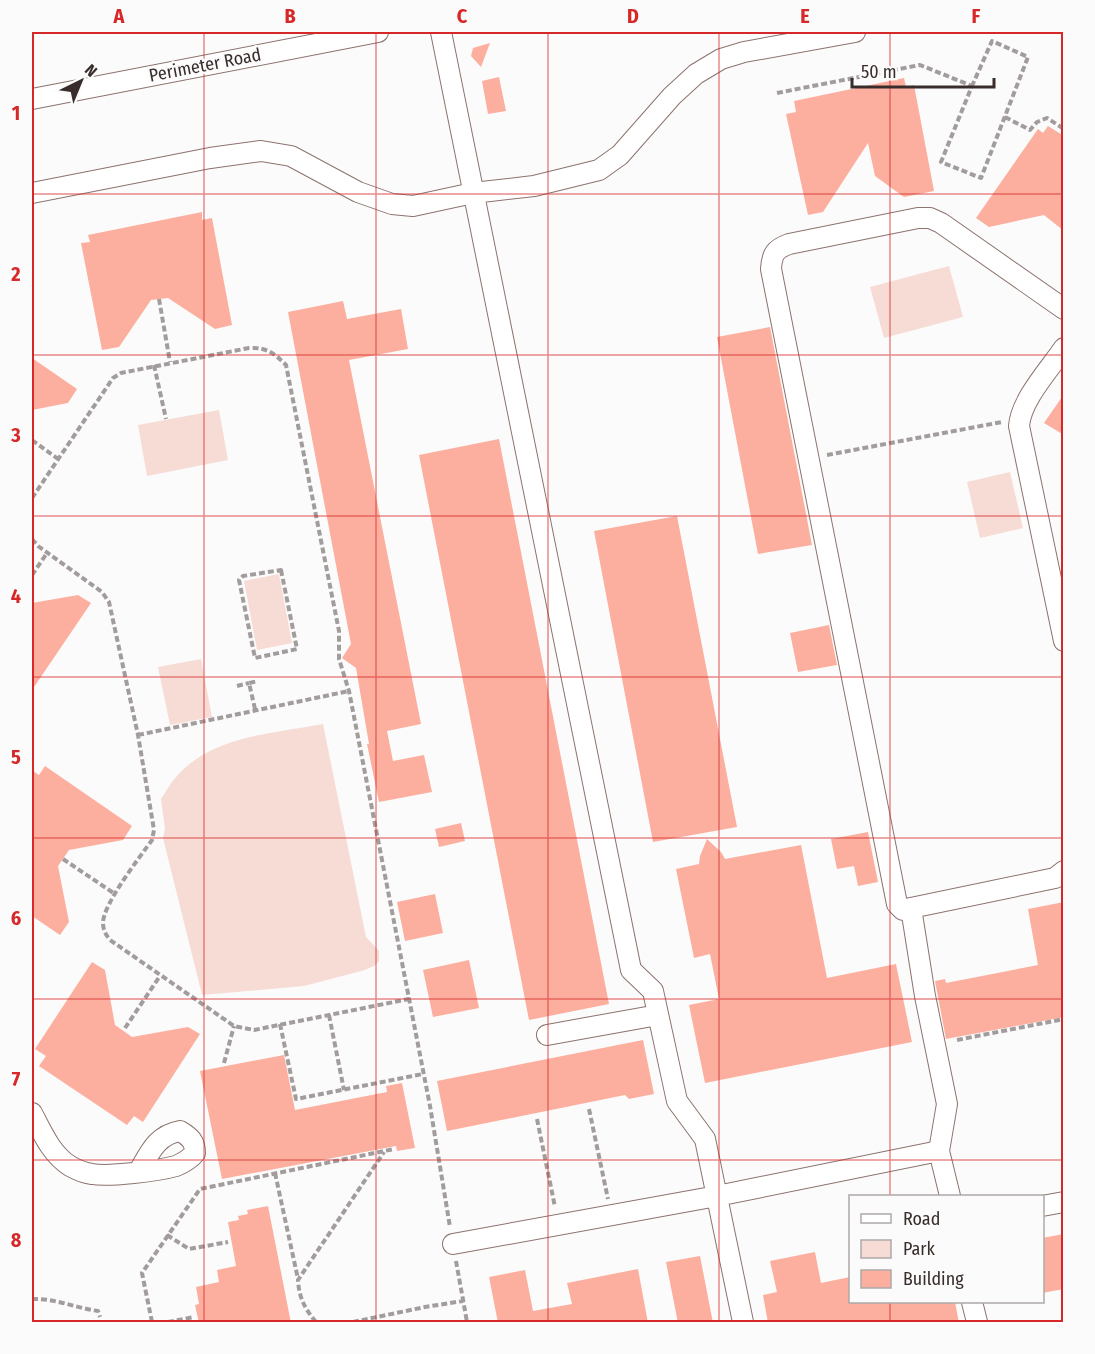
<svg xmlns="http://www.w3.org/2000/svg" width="1095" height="1354" font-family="'Fira Sans Condensed',sans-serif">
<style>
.green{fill:#f7dbd5}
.building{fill:#fcaf9e}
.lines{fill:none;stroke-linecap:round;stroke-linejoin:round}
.minor-casing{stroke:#8c736d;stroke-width:22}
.path{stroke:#a29d9c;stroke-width:4;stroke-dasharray:6 3;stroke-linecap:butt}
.minor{stroke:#fff;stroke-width:20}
.grid{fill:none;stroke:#d62828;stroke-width:1.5;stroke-opacity:0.55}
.labels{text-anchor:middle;stroke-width:5;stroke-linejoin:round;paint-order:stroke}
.street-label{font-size:18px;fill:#382d2b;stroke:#fbfbfb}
.neatline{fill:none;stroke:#d62828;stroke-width:2}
.grid-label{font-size:20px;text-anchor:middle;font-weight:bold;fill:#d62828}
</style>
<rect width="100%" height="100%" fill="#fbfbfb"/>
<path class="green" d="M949,266l14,51 -79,21 -14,-51z
M219,410l9,50 -81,16 -9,-51z
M1010,472l13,56 -43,10 -13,-56z
M279,574l13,69 -35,7 -13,-69z
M201,659l11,58 -42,8 -12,-58z
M323,724l43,213 13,14v10l-5,5 -9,4 -61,16 -102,9 -39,-157 2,-9 -4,-30c5,-7 9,-16 16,-23 36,-41 95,-42 146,-52z"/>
<path class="building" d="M490,43l-9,24 -10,-11 2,-8z
M499,77l7,34 -18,3 -6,-33z
M904,78l2,9 8,-2 20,106 -30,6 -29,-21 -7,-33 -45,69 -15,3 -22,-101 10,-2 -2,-11z
M1048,126l16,10v95l-20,-16 -55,12 -13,-9 62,-89 5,4z
M202,212v8l10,-2 20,107 -17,4 -47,-31 -17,2 -32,47 -17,3 -21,-107 9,-1 -2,-7z
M343,301l4,18 54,-10 7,40 -59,11 72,364 -34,7 6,30 31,-6 8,37 -53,10 -12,-58h2l-13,-76 -14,-10 9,-14 -63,-332z
M770,327l42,218 -54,9 -41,-217z
M32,358l45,31 -9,14 -36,7z
M1064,394v41l-20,-12z
M499,439l110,565 -80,16 -110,-565z
M677,516l60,311 -84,15 -59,-311z
M78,595l13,8 -59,87v-87z
M829,625l8,40 -39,7 -8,-39z
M45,766l87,60 -9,14 -54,10 -11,16 11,56 -9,13 -28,-19v-146l7,5z
M461,823l4,18 -26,6 -4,-18z
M868,832l10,50 -20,4 -4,-20 -17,3 -6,-30z
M707,839l14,13 4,7 76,-14 26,133 69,-14 16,78 -207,41 -16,-78 30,-6 -9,-45 -16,4 -18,-89 23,-5 1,-8z
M435,894l8,39 -38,8 -8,-39z
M1064,902v115l-118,22 -11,-58 10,-2 1,4 92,-18 -10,-56z
M469,960l10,48 -46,9 -10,-47z
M92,962l13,8 10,55 17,12 56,-10 12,7 -57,88 -9,-6 -7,9 -88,-59 7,-10 -11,-7z
M643,1040l11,54 -25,5 -4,-4 -178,36 -10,-50z
M284,1055l11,55 92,-18 -1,-6 16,-3 13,65 -18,3 -1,-5 -174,33 -22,-108z
M268,1206l23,117h-92l-4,-18 4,-1 -3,-17 23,-5 -2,-12 19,-4 -8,-44 11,-2 -1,-4 10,-2 -1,-4z
M1064,1234v55l-22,4v-55z
M815,1252l6,31 29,-6v25h105l4,21h-191l-5,-28 14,-3 -7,-31z
M700,1256l13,67h-35l-12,-61z
M638,1269l10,54h-150l-9,-46 36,-7 8,41 39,-7 -5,-21z"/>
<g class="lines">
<g class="minor-casing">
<path id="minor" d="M441,32l190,938 22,21 24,110 28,38 38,183
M32,99l346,-67
M32,193l178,-35 51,-7 30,5 67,36 34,12 21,2 60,-13 61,-7 65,-16 21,-15 52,-59 24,-22 25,-15 23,-7 111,-20
M1064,309l-123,-86 -11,-5h-12l-129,26c-14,5 -17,10 -18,25l126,635 6,6 8,-2 144,-30 9,-7
M1064,348c-15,22 -43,52 -45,78l45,215
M911,908l14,88 22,108 -8,47
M547,1035l111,-20
M32,1113c10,19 19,41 38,53 7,4 14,7 22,8 17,3 66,-3 84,-8 7,-3 14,-7 19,-13 0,-12 -5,-16 -15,-22 -23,4 -30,21 -41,40
M1042,1206l22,-4
M453,1244l264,-48 222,-45 11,45
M972,1302l5,20"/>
</g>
<path class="path" d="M777,93l143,-28 52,21 -31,76 40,16 47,-121 -36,-16 -20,45
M1005,117l25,13 7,-8 10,-4 17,11
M159,299l11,63
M154,365l12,54
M32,440l26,19
M827,455l175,-33
M32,498l81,-120 8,-5 128,-25c17,-1 25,5 37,17l53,266v28l10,32 81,415 20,121
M32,539l6,7 64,46 7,10 29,133 16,95 -2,10c-12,17 -49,64 -49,83 0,7 3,12 7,17l124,86 20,4 155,-31
M281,570l16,79 -42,9 -16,-78 4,-4z
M32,575l15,-22
M237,686l12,-3
M255,709l-6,-26 9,-2
M138,735l211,-44
M63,859l52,35
M329,1015l15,75
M280,1024l16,75 127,-25
M125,1028l35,-52
M957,1040l107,-21
M224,1063l10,-37
M589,1109l19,90
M537,1119l18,88
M275,1173l23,106
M167,1235l22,14 39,-7
M456,1261l11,61
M32,1299c22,-1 44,9 66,12l2,6
M152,1322l-10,-49 58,-84 194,-40
M168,1322l26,-5
M316,1322c-11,-13 -17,-24 -18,-42l86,-128
M353,1322l72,-15 38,-6"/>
<use href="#minor" class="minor"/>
</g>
<path class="grid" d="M204,32v1290M376,32v1290M548,32v1290M719,32v1290M890,32v1164M32,194h1032M32,355h1032M32,516h1032M32,677h1032M32,838h1032M32,999h1032M32,1160h1032M890,1302v20"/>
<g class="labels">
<g class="street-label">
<text transform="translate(205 65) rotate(-11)" y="6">Perimeter Road</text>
</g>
</g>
<rect width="1095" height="1354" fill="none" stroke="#fbfbfb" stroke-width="66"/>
<rect x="849" y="1195" width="195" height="108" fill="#fbfbfb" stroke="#ada9a8" stroke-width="1.5"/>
<rect x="861" y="1214" width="30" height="9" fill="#ffffff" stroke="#ada9a8" stroke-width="1.5"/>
<text x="903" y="1225" font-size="18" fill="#382d2b">Road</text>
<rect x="861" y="1240" width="30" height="18" fill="#f7dbd5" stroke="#ada9a8" stroke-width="1.5"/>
<text x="903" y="1255" font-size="18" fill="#382d2b">Park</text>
<rect x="861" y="1270" width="30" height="18" fill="#fcaf9e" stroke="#ada9a8" stroke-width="1.5"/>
<text x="903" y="1285" font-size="18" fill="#382d2b">Building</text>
<g transform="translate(81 81) rotate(43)" stroke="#fbfbfb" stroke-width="4.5" paint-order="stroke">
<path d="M0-4.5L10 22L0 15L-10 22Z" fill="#382d2b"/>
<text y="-9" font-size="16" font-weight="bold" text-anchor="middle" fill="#382d2b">N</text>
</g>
<path d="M852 78v9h142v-9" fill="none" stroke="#382d2b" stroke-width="3"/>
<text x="861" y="78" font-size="18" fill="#382d2b" stroke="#fbfbfb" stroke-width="4.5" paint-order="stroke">50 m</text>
<rect x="33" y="33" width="1029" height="1288" class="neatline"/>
<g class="grid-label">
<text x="119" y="23">A</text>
<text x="290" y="23">B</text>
<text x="462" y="23">C</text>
<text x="633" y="23">D</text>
<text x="805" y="23">E</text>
<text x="976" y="23">F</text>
<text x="16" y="120">1</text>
<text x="16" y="281">2</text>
<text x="16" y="442">3</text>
<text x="16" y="603">4</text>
<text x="16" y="764">5</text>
<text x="16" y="925">6</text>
<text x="16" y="1086">7</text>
<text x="16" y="1247">8</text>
</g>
</svg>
